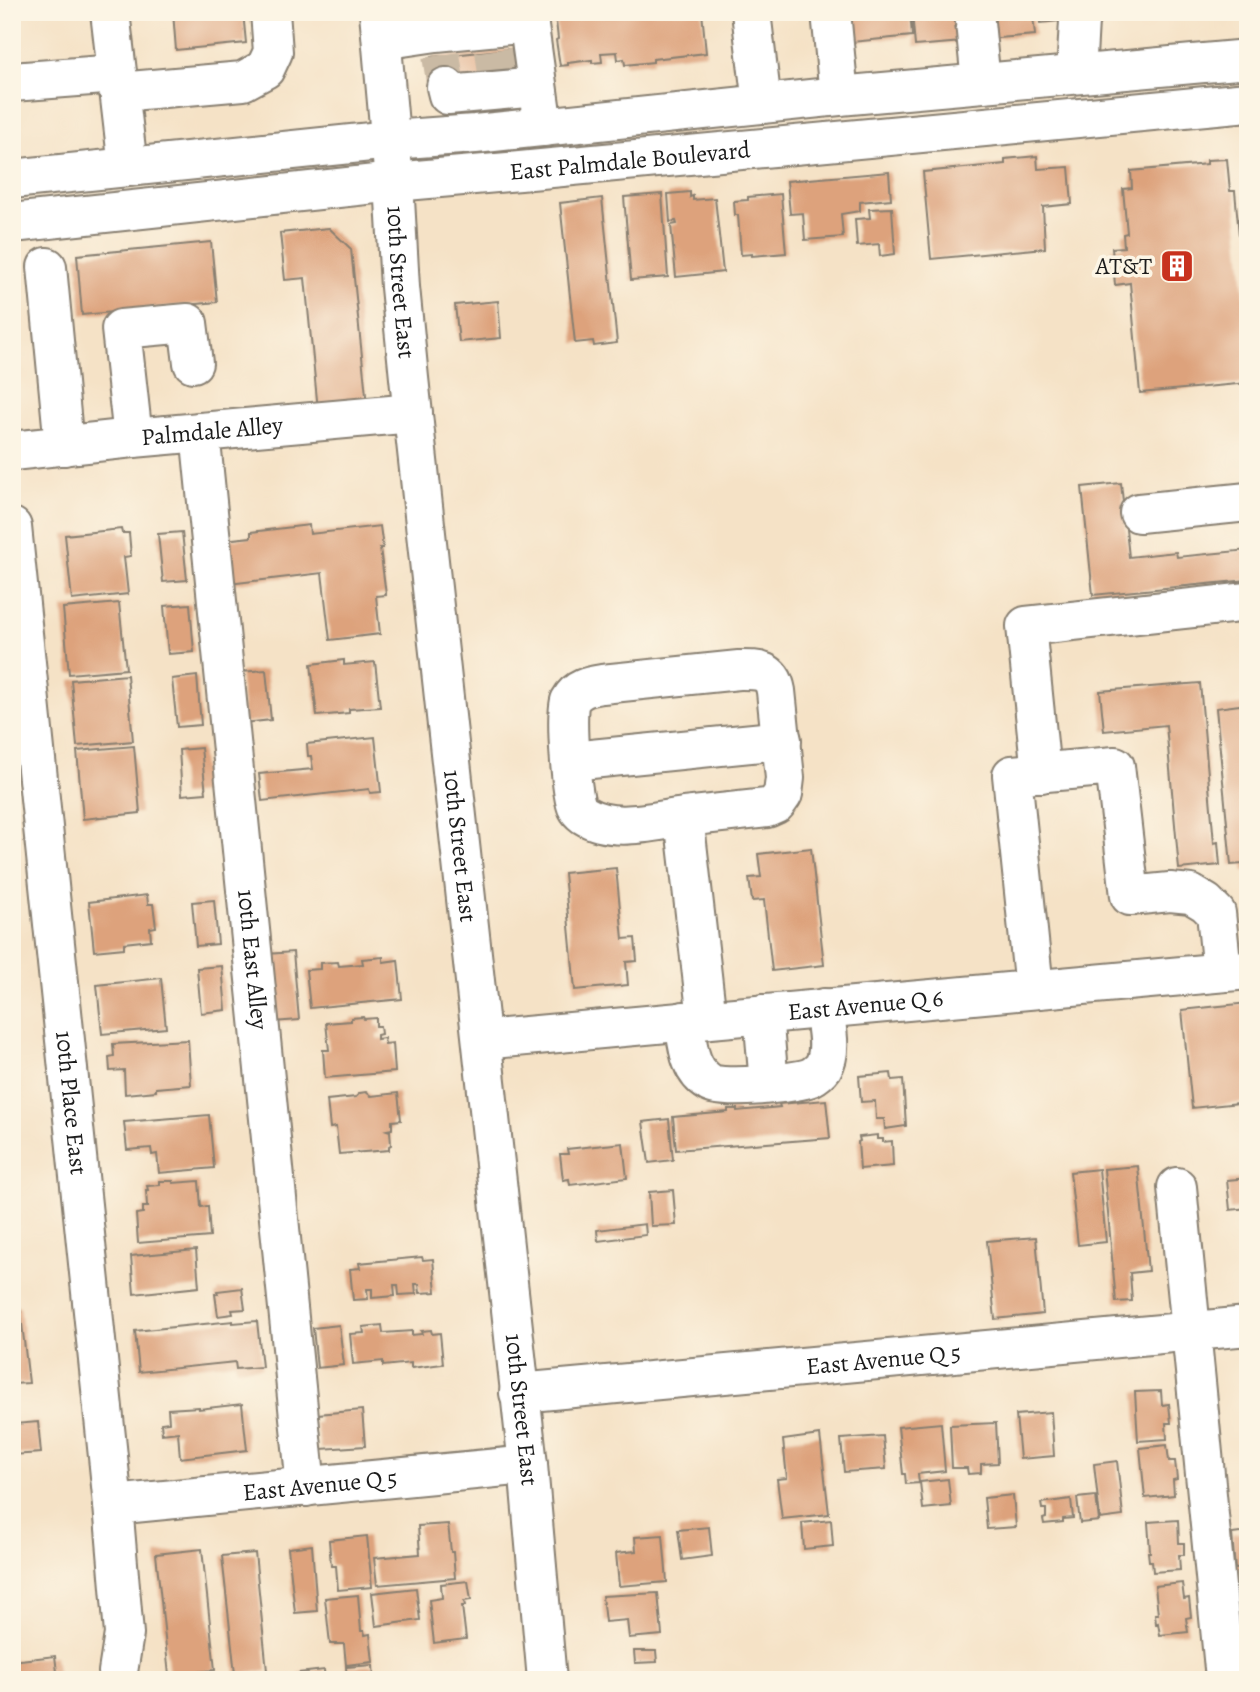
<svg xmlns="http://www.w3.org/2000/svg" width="1260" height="1692" font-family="Alegreya,serif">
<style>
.building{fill:#dda27c}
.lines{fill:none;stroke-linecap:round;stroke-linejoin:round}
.minor-tunnel{stroke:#cabaa4;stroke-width:38;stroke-dasharray:38 19;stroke-linecap:butt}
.minor-casing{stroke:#887f71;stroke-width:42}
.major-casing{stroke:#887f71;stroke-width:42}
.highway-casing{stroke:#887f71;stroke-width:42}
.minor{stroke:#fff;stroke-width:38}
.major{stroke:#fff;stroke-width:38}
.highway{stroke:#fff;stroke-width:38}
.labels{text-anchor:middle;stroke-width:7;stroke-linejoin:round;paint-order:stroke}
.street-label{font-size:24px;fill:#1c1c1c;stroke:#fcf5e5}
.poi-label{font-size:24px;fill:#1c1c1c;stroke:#fcf5e5;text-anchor:end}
</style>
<rect width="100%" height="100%" fill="#fcf5e5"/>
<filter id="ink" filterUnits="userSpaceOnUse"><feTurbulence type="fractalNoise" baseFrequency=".0143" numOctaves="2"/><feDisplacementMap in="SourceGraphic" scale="14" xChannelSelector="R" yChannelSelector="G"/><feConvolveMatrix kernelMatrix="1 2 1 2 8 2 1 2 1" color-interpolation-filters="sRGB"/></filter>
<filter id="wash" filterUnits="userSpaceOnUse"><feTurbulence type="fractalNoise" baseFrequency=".00686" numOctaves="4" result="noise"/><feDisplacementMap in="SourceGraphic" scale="28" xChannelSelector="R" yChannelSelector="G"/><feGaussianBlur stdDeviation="1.57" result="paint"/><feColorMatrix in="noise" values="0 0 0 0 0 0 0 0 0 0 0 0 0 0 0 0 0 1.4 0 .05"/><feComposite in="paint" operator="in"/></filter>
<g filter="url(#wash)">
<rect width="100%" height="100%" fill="#f5e2c6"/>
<g id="blocks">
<path class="building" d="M173,12h70l3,31 -70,7z
M555,12h147l4,41 -53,6v3l-28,3 -1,-6 -6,1 -1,-8 -16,1 1,9 -10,1v-3l-24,3v2l-8,1 -4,-26 2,-1z
M849,12h61l2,24 -60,6z
M912,12h48l2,30 -47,4z
M984,12h74l1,9 -19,2 -1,-8 -6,1 2,19 -49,4z
M520,48l3,31 -88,9 -3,-31z
M1037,156l1,13 31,-2 3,37 -29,3 2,41 -114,11 -8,-87 82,-8v-5z
M1227,159l3,32h5l13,142v50l-108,10 -10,-110 -15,2 -3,-37 12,-1 -1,-13 4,-1 -4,-44 9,-1 -1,-17 76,-7v-4z
M889,172l2,27 -31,3v9l-19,3 2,23 -38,3 -2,-27 -13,1 -3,-33z
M690,192v5l3,-1v4l22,-2 8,74 -47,5 -5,-52 6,-1 -1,-3 -6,1 -2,-28z
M662,194l6,83 -37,3 -7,-83z
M781,194l5,59 -34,3v-2l-11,1 -3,-40h-3l-1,-14 14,-1v-3z
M602,198l15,145 -23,3 -1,-5 -18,2 -15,-140z
M892,208l3,46 -15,2 -1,-12 -22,2 -2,-27 15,-1 -1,-9z
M329,228l22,21 16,156 -49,5 -13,-132 -20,2 -5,-47z
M211,242l6,60 -135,13 -5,-60z
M498,301l3,37 -42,4 -4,-37z
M1121,483l8,74 47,-5 1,5 71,-7v30l-155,15 -11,-108z
M309,525l1,9 70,-8 3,22h-3l6,47 -10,1 4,38 -50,6 -8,-67 -93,11 -5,-44 27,-3v-5z
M121,529l1,4h7l2,23 -7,1 4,37 -56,6 -7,-65z
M182,532l5,48 -24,2 -5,-48z
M119,603l7,66 -57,5 -6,-66z
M190,604l4,48 -26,2 -4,-48z
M344,660v5l31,-3 5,45 -31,2v4l-32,3 -6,-52z
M266,670l5,50 -27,3 -4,-51z
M127,675l6,66 -56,5 -6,-66z
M197,676l4,49 -24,2 -5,-48z
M1200,683l14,160 4,-1 2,23 -41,4 -13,-144 -62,6 -4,-40z
M1248,704v167h-4l-1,-7 -12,1 -15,-157z
M375,737l6,55 -11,1 -1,-4 -107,12 -3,-27 54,-5 -2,-13h-3l-1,-12z
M134,746l6,67 -57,6 -6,-68z
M201,748l5,45 -24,2 -3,-45z
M811,848l13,117 -52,6 -8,-71 -12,1 -3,-23 12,-1 -3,-23z
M616,868l7,71 12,-1 2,23 -11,1 2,23 -53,5 -11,-117z
M147,895l1,9h5l3,23 -6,1 1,12 -27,3v5l-30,3 -5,-49z
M214,900l4,44 -22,2 -4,-44z
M293,952l6,68 -26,2 -6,-68z
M383,957v5l15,-2 4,39 -92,9 -4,-38 14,-1v-6l18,-1 1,4 24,-2 -1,-5z
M222,966l4,44 -25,3 -4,-45z
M161,978l5,50 -64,6 -5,-49z
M1248,1003v99l-56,6 -10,-98z
M363,1017l1,2 12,-1v8h4l1,8 -4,1v4l7,-1 1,6 8,-1 2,29 -70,6 -2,-28h6l-3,-27 25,-2v-3z
M188,1040l3,45 -35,3v3l-31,3 -1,-24 -14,1 -1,-14 5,-1 -1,-12z
M891,1073l1,7 11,-1 3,47 -21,3 -1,-10h-8l-1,-18 -14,1 -2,-26z
M366,1092l5,4 27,-3 3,27 -9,1v8l-5,1 3,1 1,14 -2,1v4l-50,4 -3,-27 -6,1 -3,-28 29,-3 4,-4z
M826,1100l4,38 -154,12 -3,-33 55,-5v-3h9v2l43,-4 -1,-3z
M209,1115l5,53 -55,5 -2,-19 -5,1 -1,-7 -24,2 -3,-28z
M669,1119l4,41 -24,3 -6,-41z
M877,1135v4h6v3l9,-1 1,25 -33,3 -2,-27 2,-1 -1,-4z
M623,1143l4,35 -57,7 -1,-6 -6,1 -3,-26h8l-1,-5z
M1138,1166l10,105 -18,2 2,28 -16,1 -12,-133z
M1099,1169l7,73 -28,3 -8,-73z
M1248,1178v30l-18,2 -3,-30z
M160,1181h13v2l26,-2 2,26 7,-1 2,31 -72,6 -2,-29 7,-1v-6h6l-2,-1 -1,-16h2l-1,-4 13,-1z
M673,1190l3,35 -25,1 -2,-34z
M645,1224l1,11 -48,6 -1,-11z
M1036,1237l7,77 -48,5 -8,-78z
M196,1250l3,37 -65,7 -3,-38z
M422,1257l1,3 10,-1 3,33 -16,1 -1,-9h-4l1,10 -17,1 -1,-10h-4l1,11 -23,2v-9h-5l1,10 -15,1 -3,-31 10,-1 -1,-5z
M242,1288l3,21 -13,1 1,4 -15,2 -3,-22h3l-1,-3z
M12,1307h8l9,76 -17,1z
M233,1321v2l24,-2 5,46 -26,2 -1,-7 -96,10 -4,-41z
M339,1325l5,40 -27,3 -4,-40z
M382,1325l1,8 29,-2v4l10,-1 -1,-3 10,-1 1,4 8,-1 3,31 -32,4v-5l-28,3v-5l-30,3 -3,-30 14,-1 -1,-6z
M1161,1391l1,14 7,-1 2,19h-5l1,16 -29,2 -3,-49z
M242,1404l5,46 -67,8 -2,-26 -16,2 -1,-11 8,-1 -1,-13 31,-2v2z
M362,1410l3,36 -44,3 -6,-26h4l-1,-9z
M1051,1412l3,44 -34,3 -4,-44z
M12,1418h2l1,6 23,-2 3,31 -29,2z
M941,1423l4,48 -27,3 1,9 -13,1 -1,-10h-2l-5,-47z
M996,1423l2,40 -17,1v9l-13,1 -1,-6h-15l-2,-43z
M820,1435l9,79 -47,5 -5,-40 10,-1 -4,-38z
M883,1436l3,33 -42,3 -3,-33z
M1167,1445l2,16h6l2,18 -4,1 1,15 -29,3 -5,-50z
M1117,1461l6,55 -23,3 -6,-55z
M948,1479l3,27 -28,3 -3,-27z
M1013,1495l3,32 -29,2 -3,-31z
M1096,1496l3,25 -19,2 -3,-25z
M1071,1499l2,19 -10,1v3l-19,2 -1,-5 3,-1v-9h-4l-1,-6z
M831,1520l2,26 -29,3 -2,-26z
M1178,1520l1,23h5v12h-5l1,15 -27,2 -1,-11h-3l-1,-9h2l-2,-30z
M448,1524l3,28h2l2,26 -78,7 -3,-27 46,-4 -2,-28z
M709,1527l3,29 -30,4 -4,-30z
M1248,1532v36l-13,1 -3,-35z
M663,1535l4,47 -48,4 -3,-33 20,-2 -1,-14z
M367,1536l5,51 -34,3 -2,-24h-5l-2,-26z
M312,1545l5,66 -22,2 -7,-65z
M202,1549l13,121 -46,5 -13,-121z
M255,1553l12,118 -32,3 -13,-118z
M468,1581l3,19 -7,1 1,5h-3l4,33 -32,4 -5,-43 13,-2 -1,-14z
M1182,1583l2,16 5,-1 2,19 -5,1 2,14 -28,3 -2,-12 -2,1 -1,-10h3l-3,-28z
M416,1588l4,32 -44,6 -4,-33z
M658,1593l4,42 -33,3 -2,-18 -22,2 -3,-26z
M358,1595l3,36h3l1,4 5,-1 3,28 -27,3 -2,-21h-14l-5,-46z
M634,1651h22l1,11 -22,1z
M55,1656l3,24h-46v-19z
M373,1665l1,15h-27l-1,-13z
M324,1670l1,10h-26v-7z"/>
</g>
</g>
<g filter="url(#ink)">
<use href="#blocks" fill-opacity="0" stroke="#887f71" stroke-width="2"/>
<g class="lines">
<path class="minor-tunnel" d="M494,50l4,31
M441,55l5,32"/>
<g class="minor-casing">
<g id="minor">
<path d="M110,12l18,155"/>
<path d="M527,12l16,115"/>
<path d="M751,12l11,92"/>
<path d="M831,12l8,84"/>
<path d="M974,12l7,71"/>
<path d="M382,40l54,-8 93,-9"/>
<path d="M1076,74l3,-53 4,-9"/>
<path d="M12,82l105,-8"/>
<path d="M446,87l2,8 89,-8"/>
<path d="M119,92l124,-11 22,-12 8,-17 -3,-40"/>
<path d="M47,267l17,179"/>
<path id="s1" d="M200,432l106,1055"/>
<path d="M133,438l-12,-109 67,-6 5,40"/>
<path id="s2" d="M12,451l121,-13 280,-25"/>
<path d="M1139,513l109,-11"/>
<path id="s3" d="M12,527l101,978 11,129 -6,38 1,8"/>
<path d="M571,761l211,-21"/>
<path d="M1041,773l-15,-147 222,-24"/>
<path d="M684,817c-30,4 -72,16 -100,-2 -4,-3 -5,-4 -7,-8 -6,-11 -12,-96 -7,-106 7,-13 19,-15 32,-17l137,-14c19,0 33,-1 37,21l9,87 -2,16 -7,10 -9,4 -83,9 23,202"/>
<path d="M1034,989l-22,-214 103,-9 15,130 40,-4 21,2 15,9 10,10 6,59"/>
<path d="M763,1014l6,70"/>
<path d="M684,1021c4,23 4,49 26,62 12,8 87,0 101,-6 4,-2 10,-7 12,-10 10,-16 3,-41 1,-59"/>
<path id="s4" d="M482,1040l766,-70"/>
<path d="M1177,1187l48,492"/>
<path id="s5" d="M519,1393l729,-67"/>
<path id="s6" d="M113,1505l415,-40"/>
</g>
</g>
<g class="major-casing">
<g id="major">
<path id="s7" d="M379,12l15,170 6,105 9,91 119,1087 19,215"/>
</g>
</g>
<g class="highway-casing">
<g id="highway">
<path d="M12,179l378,-39 85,-6 364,-38 409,-37"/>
<path id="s8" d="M12,223l382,-41 126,-11 728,-69"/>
</g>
</g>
<use href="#minor" class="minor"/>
<use href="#major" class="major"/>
<use href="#highway" class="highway"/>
</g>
</g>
<defs>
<g id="building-square" transform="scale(1.75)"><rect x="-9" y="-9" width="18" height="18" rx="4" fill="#c8321e" stroke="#fcf5e5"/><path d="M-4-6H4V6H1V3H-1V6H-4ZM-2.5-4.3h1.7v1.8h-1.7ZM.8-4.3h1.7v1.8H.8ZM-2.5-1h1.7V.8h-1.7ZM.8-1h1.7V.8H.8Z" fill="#fff"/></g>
</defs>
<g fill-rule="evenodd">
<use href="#building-square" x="1177" y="266"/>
</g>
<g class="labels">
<g class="street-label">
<text dy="8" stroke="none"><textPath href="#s8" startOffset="621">East Palmdale Boulevard</textPath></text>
<text dy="8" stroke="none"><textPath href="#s7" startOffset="271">10th Street East</textPath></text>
<text dy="8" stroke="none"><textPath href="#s2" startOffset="201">Palmdale Alley</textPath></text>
<text dy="8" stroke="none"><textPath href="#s7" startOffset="838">10th Street East</textPath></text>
<text dy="8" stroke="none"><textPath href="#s1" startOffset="530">10th East Alley</textPath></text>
<text dy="8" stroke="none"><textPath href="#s4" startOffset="385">East Avenue Q 6</textPath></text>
<text dy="8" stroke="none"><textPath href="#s3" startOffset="579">10th Place East</textPath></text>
<text dy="8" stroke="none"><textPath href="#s5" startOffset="366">East Avenue Q 5</textPath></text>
<text dy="8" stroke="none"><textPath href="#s7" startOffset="1405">10th Street East</textPath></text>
<text dy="8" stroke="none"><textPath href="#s6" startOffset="208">East Avenue Q 5</textPath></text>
</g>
<g class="poi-label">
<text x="1152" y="274">AT&amp;T</text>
</g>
</g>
<rect width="1260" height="1692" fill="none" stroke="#fcf5e5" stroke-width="42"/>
</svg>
